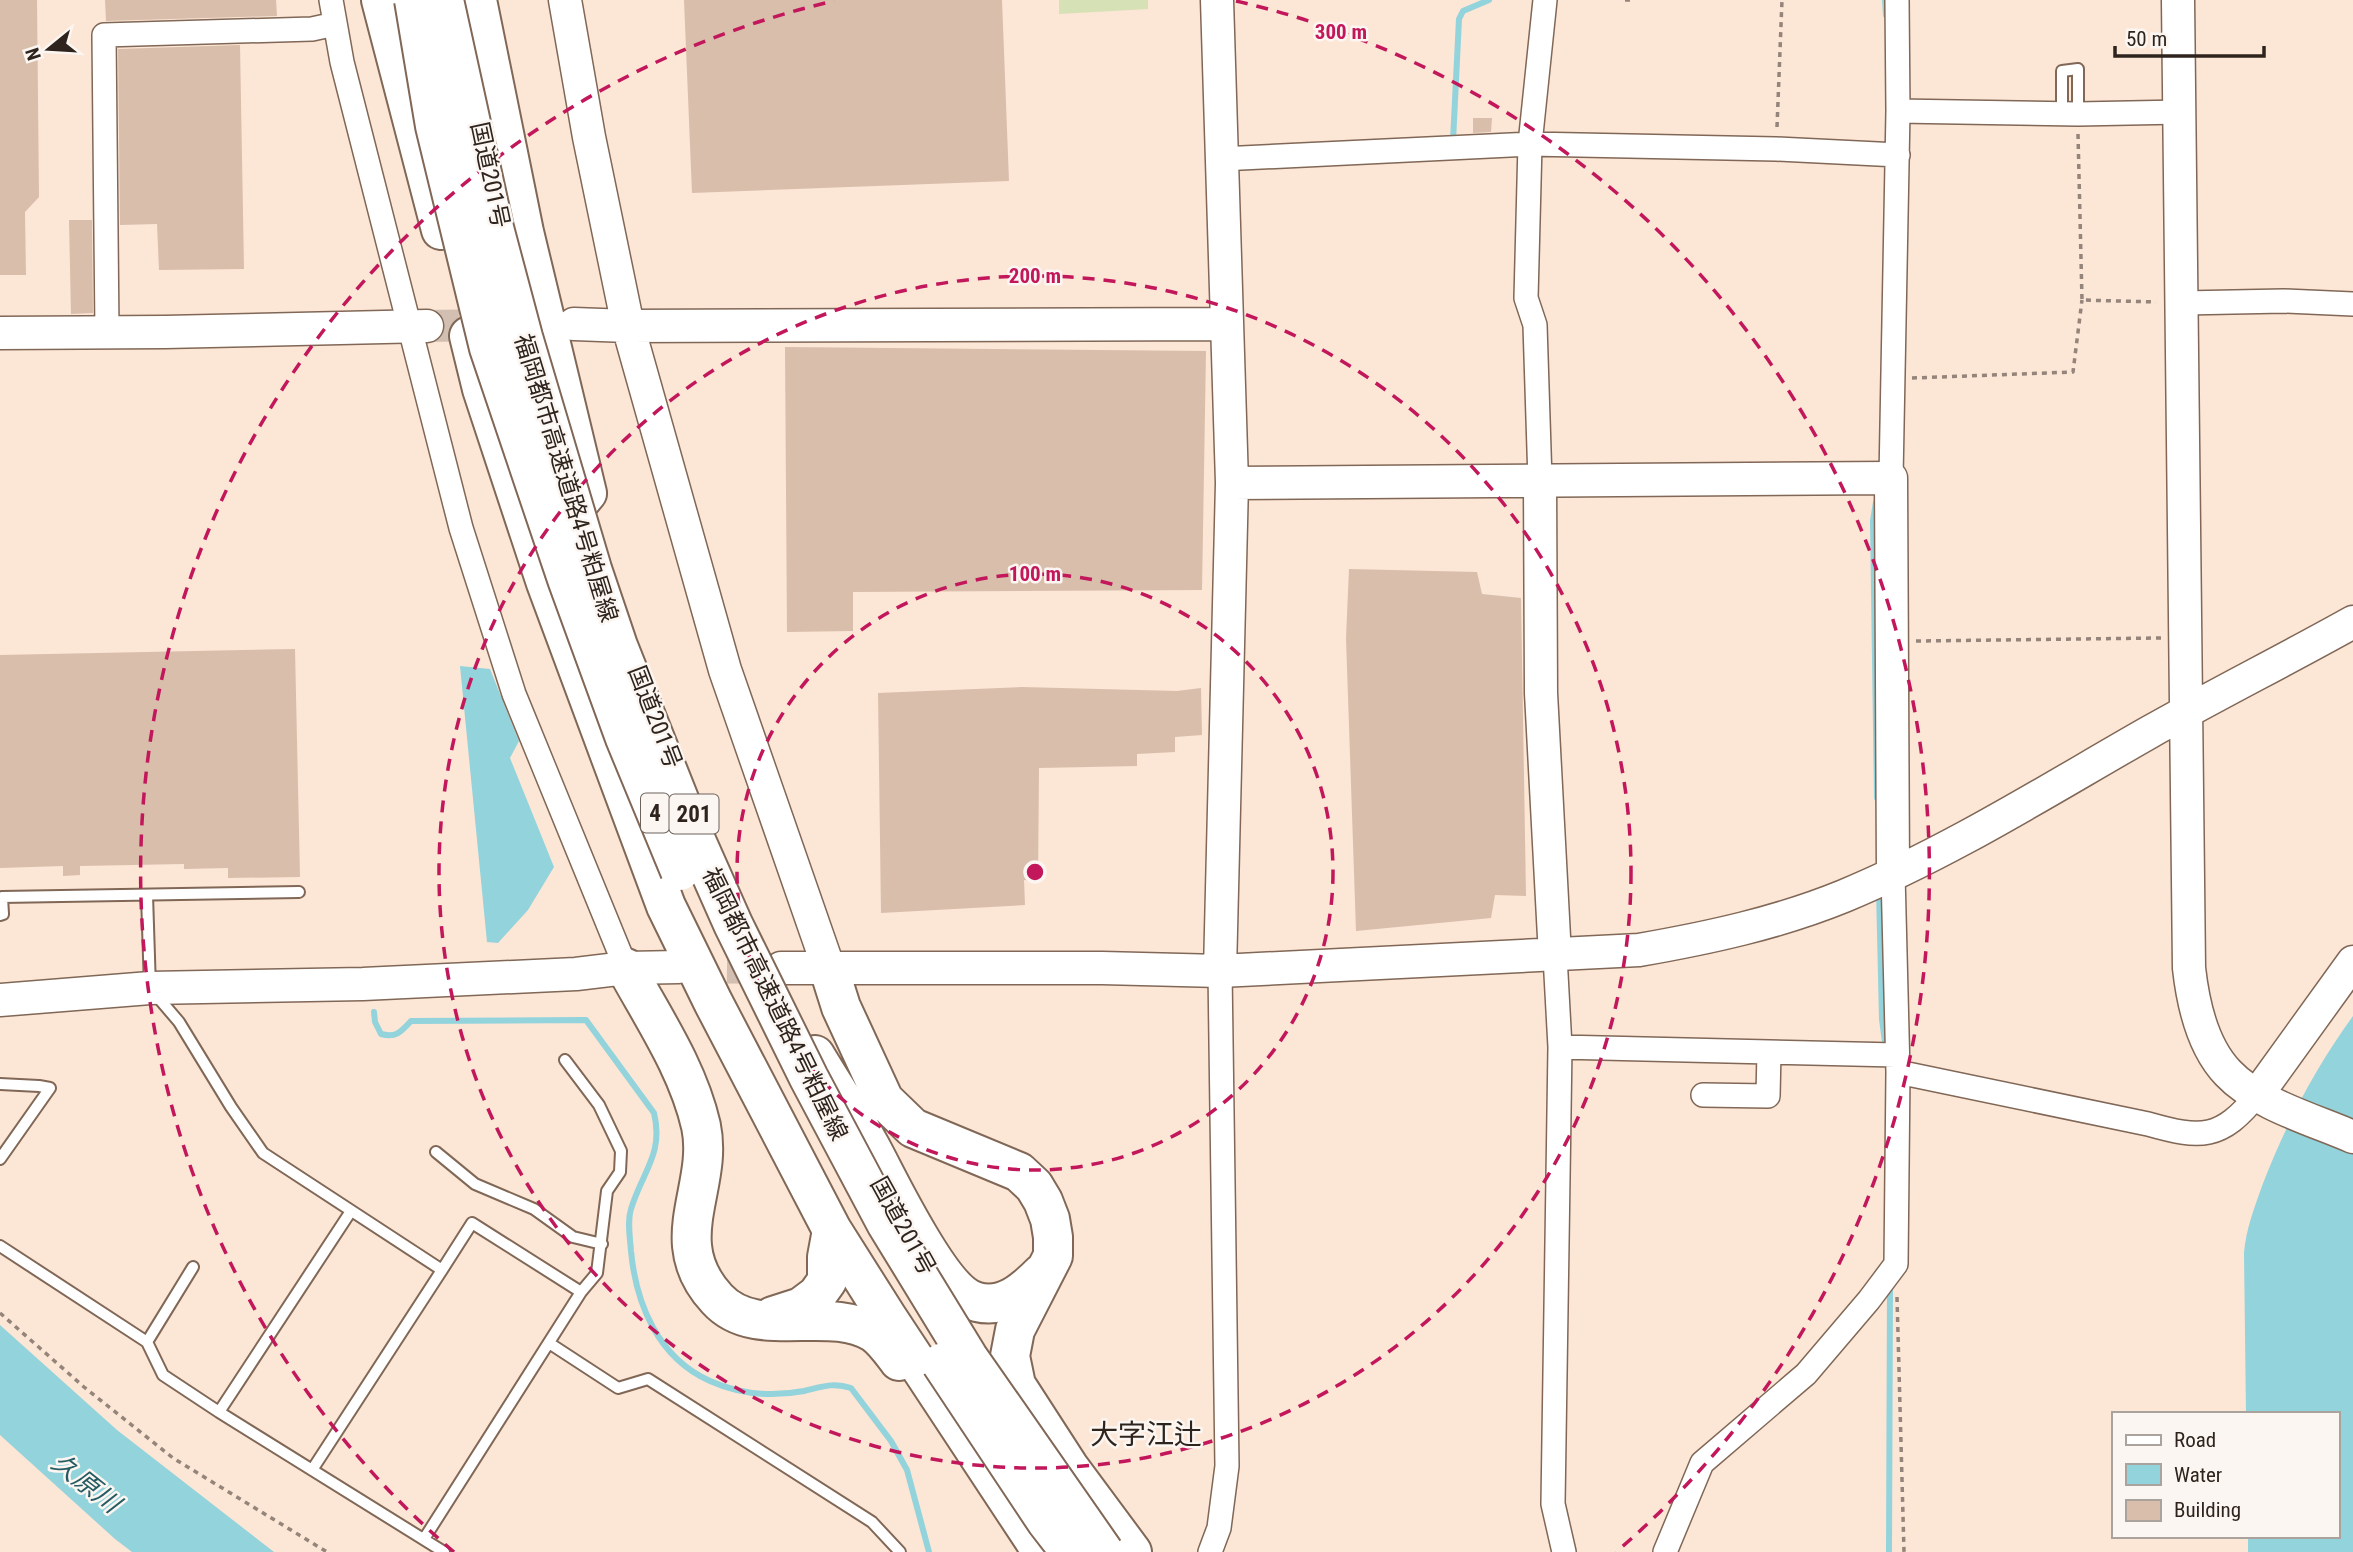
<svg xmlns="http://www.w3.org/2000/svg" width="2353" height="1552" font-family="'Roboto Condensed','Noto Sans JP',sans-serif">
<style>
.green{fill:#d7e1b6}
.water{fill:#93d3dc}
.lines{fill:none;stroke-linecap:round;stroke-linejoin:round}
.stream{stroke:#93d3dc;stroke-width:6}
.building{fill:#d9beab}
.secondary-tunnel{stroke:#d3bfb1;stroke-width:32;stroke-dasharray:32 16;stroke-linecap:butt}
.lane-casing{stroke:#806756;stroke-width:14}
.street-casing{stroke:#806756;stroke-width:26}
.secondary-casing{stroke:#806756;stroke-width:35}
.highway-casing{stroke:#806756;stroke-width:42}
.path{stroke:#948479;stroke-width:3.5;stroke-dasharray:5 5;stroke-linecap:butt}
.lane{stroke:#fff;stroke-width:10}
.street{stroke:#fff;stroke-width:23}
.secondary{stroke:#fff;stroke-width:32}
.highway{stroke:#fff;stroke-width:38}
.highway-bridge-casing{stroke:#806756;stroke-width:42;stroke-linecap:butt}
.highway-bridge{stroke:#fff;stroke-width:38}
.ring{fill:none;stroke:#c2185b;stroke-width:3.5;stroke-dasharray:12 9}
.labels{text-anchor:middle;stroke-width:5;stroke-linejoin:round;paint-order:stroke}
.shield{fill:#fcf6f2;stroke:#6c635d;stroke-width:2}
.shield-label{font-size:23px;font-weight:bold;fill:#2e241d}
.street-label{font-size:24px;fill:#2e241d;stroke:#fcf6f2}
.water-label{font-size:26px;font-style:italic;fill:#255b62;stroke:#fcf6f2}
.quarter-label{font-size:28px;fill:#2e241d;stroke:#fcf6f2}
.centre{fill:#c2185b;stroke:#fcf6f2;stroke-width:3.5}
.ring-label{font-size:21px;text-anchor:middle;font-weight:bold;fill:#c2185b;stroke:#fcf6f2;stroke-width:5;stroke-linejoin:round;paint-order:stroke}
</style>
<rect width="100%" height="100%" fill="#fce6d6"/>
<path class="green" d="M1059,0h89v9l-89,5z"/>
<path class="water" d="M460,666l30,3 29,72 -9,17 44,109 -26,43 -30,33 -11,-1z
M2353,1016v536h-105v-16h89v-122h-91l-2,-161c2,-24 10,-44 18,-67 23,-60 53,-118 91,-170z
M0,1325l117,105 157,122h-142l-17,-13 -115,-104z"/>
<g class="lines">
<path class="stream" d="M1885,0l1,15
M1453,141l6,-122 4,-8 26,-11
M1876,502l-3,19 4,277
M1879,890l3,129 4,31
M374,1012l1,10 6,12c15,4 20,-2 30,-13l175,-1 68,93c10,41 -12,59 -23,96 -4,13 -1,28 0,42 5,53 27,107 79,130 29,13 62,16 94,10 17,-4 29,-9 47,-3l40,53 16,29 22,82
M1889,1552l1,-268"/>
</g>
<path class="building" d="M0,0h37l2,197 -14,15 1,63h-26z
M105,0h171l1,16 -171,5z
M684,0h318l7,181 -317,12z
M240,45l4,224 -85,1 -2,-46 -37,1 -2,-176z
M1473,118h19l-1,14 -18,1z
M69,220h23l1,93 -22,1z
M785,347l421,4 -4,239 -349,2v39l-66,1z
M1349,569l128,3 5,22 39,4 5,298 -31,-1 -4,23 -135,13 -10,-293z
M295,649l5,228 -72,1v-10l-44,1v-5l-104,2v9l-17,1v-10l-63,2v-213z
M1022,687l155,4 24,-3 1,47 -27,2v15l-38,2v12l-98,2 -1,113 -14,-1 1,25 -144,8 -3,-220z"/>
<g class="lines">
<path class="secondary-tunnel" d="M427,326l69,-1
M679,967l96,1"/>
<g class="lane-casing">
<path id="lane" d="M2062,114v-43l16,-2v45
M147,895l3,93 29,34 52,85 32,46 179,117 30,-47 109,69
M0,915l3,-1 -1,-17 297,-5
M0,1084l39,2 11,2 -50,71
M436,1152l39,32 59,25 39,28 29,7
M0,1246l147,96 16,33 56,37 225,140
M147,1342l46,-75
M549,1343l69,45 30,-9 224,143 28,30
M219,1412l132,-201
M312,1470l130,-200
M424,1539l157,-247 16,-19 10,-82 13,-19 1,-21 -22,-46 -34,-45"/>
</g>
<g class="street-casing">
<path id="street" d="M331,0l11,62 119,466 53,166 112,274
M1898,111l180,3 103,-2
M1221,159l309,-15 246,5 122,6
M2183,303l101,-2 69,3
M107,332l-3,-297 208,-6 23,-5
M1891,478l7,-367 -1,-111
M1540,481l-5,-156 -9,-27 4,-154 15,-144
M1555,956l5,91 -7,457 11,48
M1560,1047l336,8
M1898,1072l250,52c53,15 73,16 109,-29
M1703,1095l65,1 1,-44
M1210,1552l9,-24 8,-62 -7,-495
M1665,1552l37,-89 104,-89 63,-74 27,-36 2,-192 -5,-198"/>
</g>
<g class="secondary-casing">
<path id="secondary" d="M565,0l24,137 39,189 97,344 104,299
M1217,0l15,483 -12,488
M2178,0l11,968c4,36 13,78 39,105 29,31 86,47 125,64
M574,324l54,2 598,-2
M0,333l165,-1 262,-6
M1540,481l1,212 14,263
M1232,483l659,-5 2,396
M781,968h321l118,3 419,-21c69,-12 139,-27 205,-54 106,-44 204,-106 304,-163 67,-38 137,-73 205,-111
M0,1000l150,-12 213,-4 213,-10 50,-6 53,-1
M2257,1095l96,-133"/>
</g>
<g class="highway-casing">
<path id="highway" d="M381,0l60,230
M477,0l47,232 63,261 -5,6
M469,336l13,53 64,194 120,323 47,96 119,228 55,87 155,235
M626,968c28,51 62,101 75,158 13,62 -38,115 16,173 39,43 111,5 157,34 10,7 18,19 25,28
M829,969l12,38 43,93 29,28 106,44 15,14 9,15 7,18 3,18v19l-38,74 -5,26 6,29 53,82 63,85
M815,1055c18,30 38,60 55,91 19,34 70,147 107,156 27,7 47,-11 65,-29
M773,1316l28,-9 16,-12 10,-14v-24l5,-27"/>
</g>
<path class="path" d="M1625,0h6
M1777,127l5,-127
M2078,134l4,166 74,2
M1912,378l161,-6 9,-72
M1916,641l245,-3
M1897,1297l7,255
M0,1313l84,74 89,71 154,94"/>
<use href="#lane" class="lane"/>
<use href="#street" class="street"/>
<use href="#secondary" class="secondary"/>
<use href="#highway" class="highway"/>
<g class="highway-bridge-casing">
<path id="highway-bridge" d="M414,0l21,126 54,222 78,231 58,159 55,133
M444,0l50,228 29,109 69,232 26,77 72,181 43,97 76,154 77,145 82,134 136,195
M941,1363l105,158 24,31"/>
</g>
<use href="#highway-bridge" class="highway-bridge"/>
</g>
<g class="ring">
<circle cx="1035" cy="872" r="298"/>
<circle cx="1035" cy="872" r="596"/>
<path d="M454 1552A894 894 0 0 1 834 1M1236 1A894 894 0 0 1 1616 1552"/>
</g>
<g class="labels">
<g class="shield">
<rect x="641" y="793.5" width="28" height="39" rx="5"/>
<rect x="669.5" y="794.5" width="49" height="39" rx="5"/>
</g>
<g class="shield-label">
<text x="655" y="821">4</text>
<text x="694" y="822">201</text>
</g>
<g class="street-label">
<text transform="translate(490 175) rotate(78)" y="8">国道201号</text>
<text transform="translate(566 478) rotate(73)" y="8">福岡都市高速道路4号粕屋線</text>
<text transform="translate(655 717) rotate(69)" y="8">国道201号</text>
<text transform="translate(775 1004) rotate(64)" y="8">福岡都市高速道路4号粕屋線</text>
<text transform="translate(903 1226) rotate(61)" y="8">国道201号</text>
</g>
<g class="water-label">
<text transform="translate(86 1483) rotate(38)" y="9">久原川</text>
</g>
<g class="quarter-label">
<text x="1146" y="1444">大字江辻</text>
</g>
</g>
<circle cx="1035" cy="872" r="10" class="centre"/>
<g class="ring-label">
<text x="1341" y="39">300 m</text>
<text x="1035" y="283">200 m</text>
<text x="1035" y="581">100 m</text>
</g>
<rect x="2112" y="1412" width="228" height="126" fill="#fcf6f2" stroke="#aaa29d" stroke-width="2"/>
<rect x="2126" y="1435" width="35" height="10" fill="#ffffff" stroke="#aaa29d" stroke-width="2"/>
<text x="2174" y="1447" font-size="21" fill="#2e241d">Road</text>
<rect x="2126" y="1464" width="35" height="21" fill="#93d3dc" stroke="#aaa29d" stroke-width="2"/>
<text x="2174" y="1482" font-size="21" fill="#2e241d">Water</text>
<rect x="2126" y="1500" width="35" height="21" fill="#d9beab" stroke="#aaa29d" stroke-width="2"/>
<text x="2174" y="1517" font-size="21" fill="#2e241d">Building</text>
<g transform="translate(49 49) rotate(252)" stroke="#fcf6f2" stroke-width="5" paint-order="stroke">
<path d="M0-5L12 26L0 18L-12 26Z" fill="#2e241d"/>
<text y="-10" font-size="19" font-weight="bold" text-anchor="middle" fill="#2e241d">N</text>
</g>
<path d="M2115 46v10h149v-10" fill="none" stroke="#2e241d" stroke-width="3.5"/>
<text x="2126" y="46" font-size="21" fill="#2e241d" stroke="#fcf6f2" stroke-width="5" paint-order="stroke">50 m</text>
</svg>
